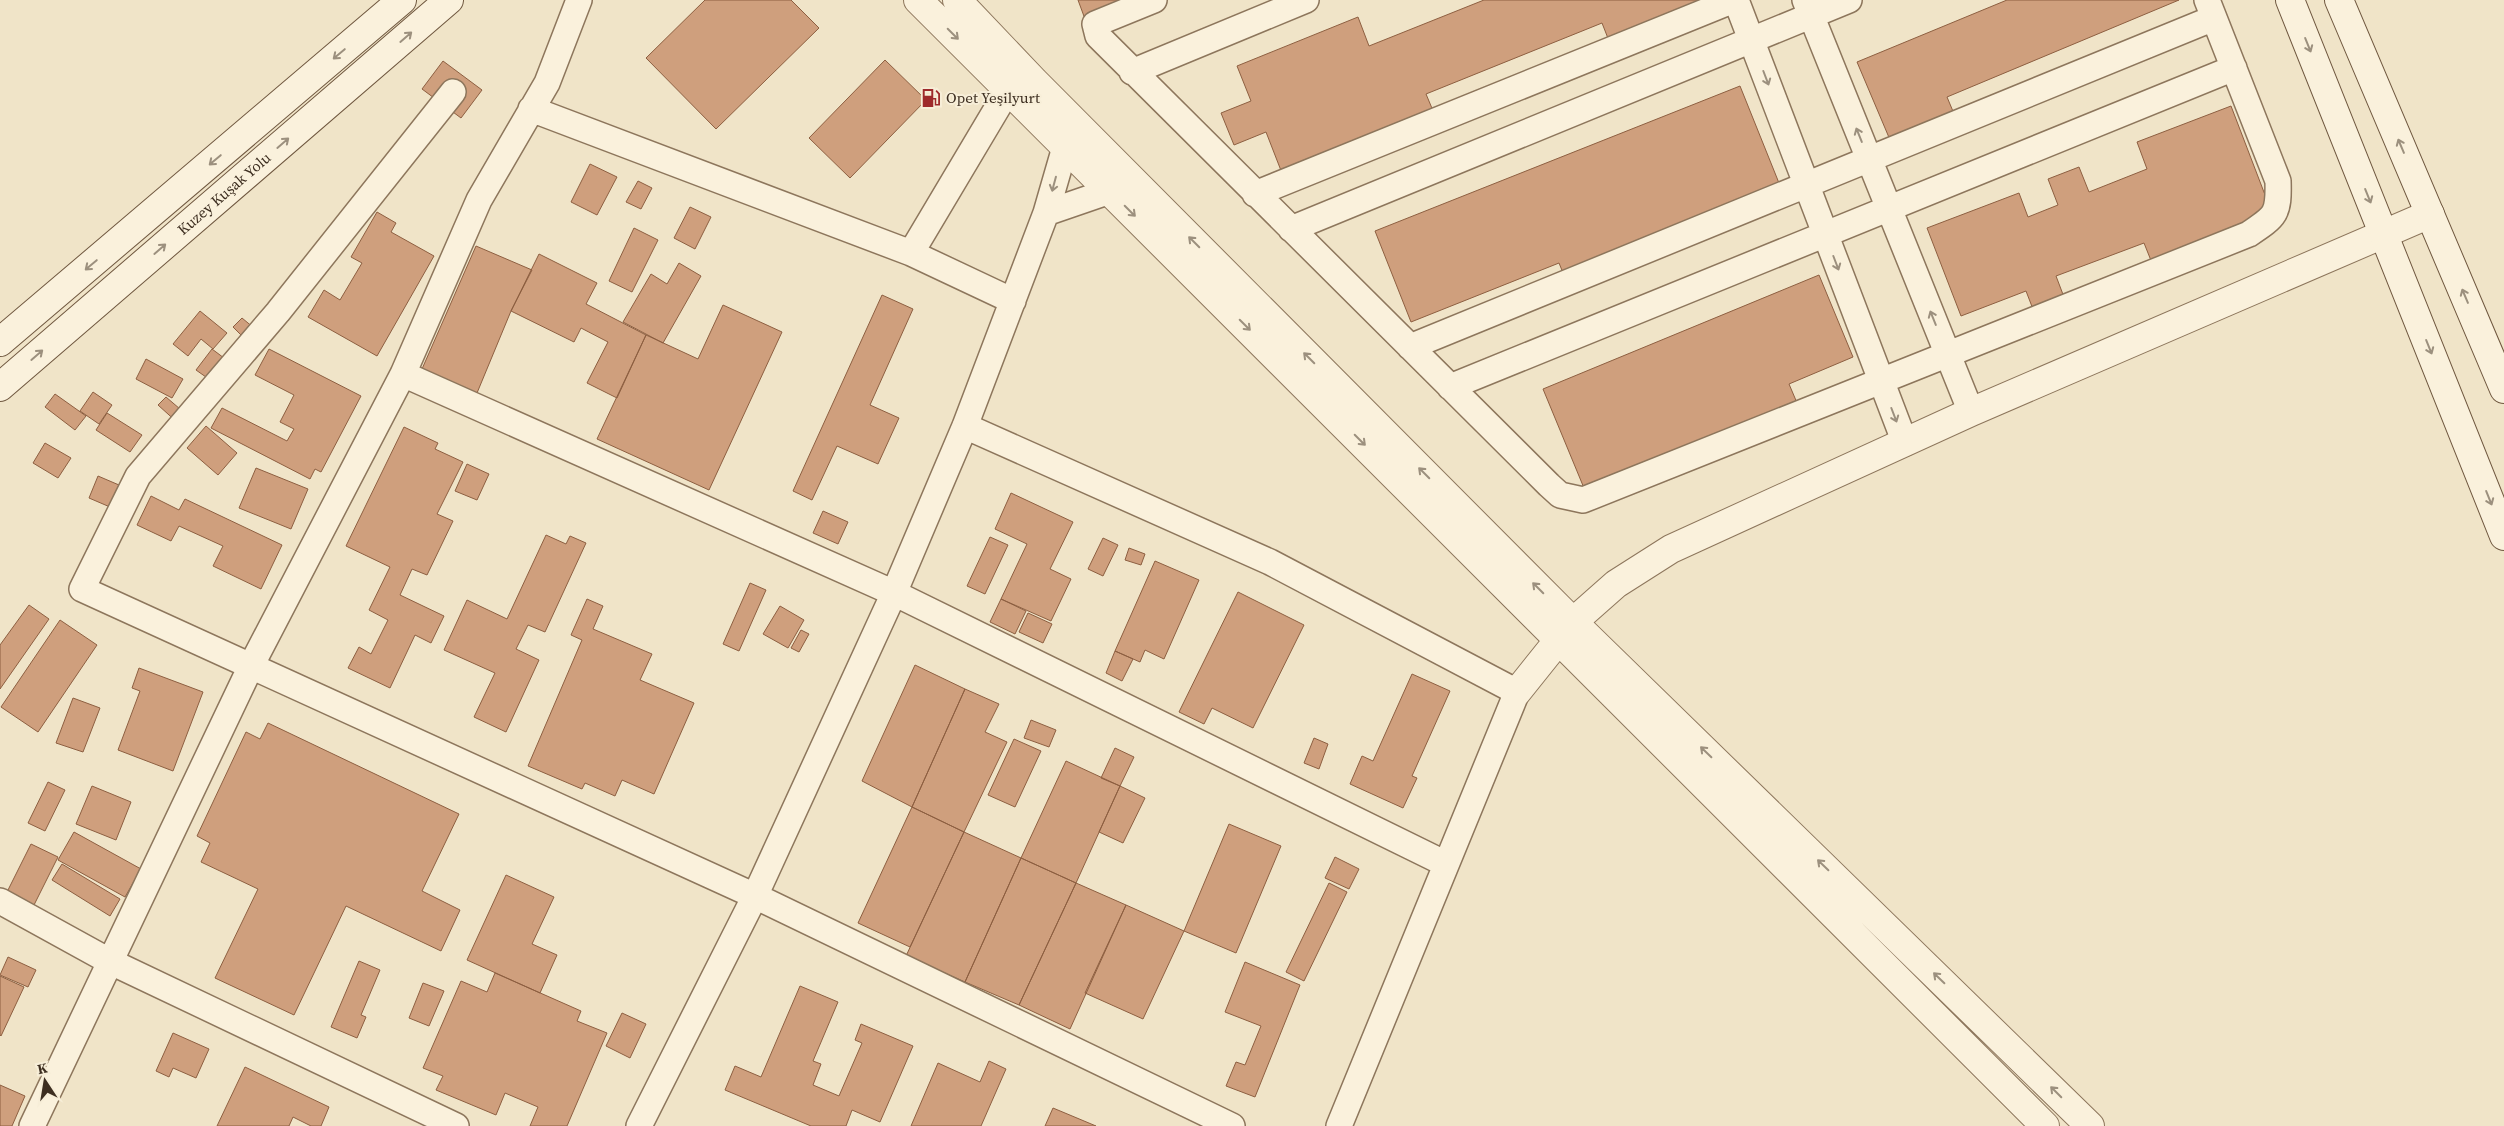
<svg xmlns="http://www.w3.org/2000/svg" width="2504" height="1126" font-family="'Source Serif 4',serif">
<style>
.building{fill:#cf9f7d;stroke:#8d5f41}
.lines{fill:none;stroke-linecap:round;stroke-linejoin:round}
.minor-casing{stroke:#8d765c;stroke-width:28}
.tertiary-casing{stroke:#8d765c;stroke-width:30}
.secondary-casing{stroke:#6f573f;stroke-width:30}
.minor{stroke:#faf1dc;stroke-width:25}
.tertiary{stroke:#faf1dc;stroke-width:28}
.secondary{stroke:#faf1dc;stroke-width:28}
.oneway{stroke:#9c907e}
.labels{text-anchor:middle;stroke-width:4;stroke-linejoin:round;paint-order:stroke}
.poi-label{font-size:15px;fill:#3d2e20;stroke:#f7eed8;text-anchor:start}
.street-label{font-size:15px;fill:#3d2e20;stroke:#f7eed8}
</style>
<rect width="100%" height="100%" fill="#f0e4c8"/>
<path class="building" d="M705,0h86l28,28 -103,101 -70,-71z
M1078,0h56l-49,19z
M1484,0h219l-92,46 -9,-23 -176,71 13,31 -152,61 -21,-54 -32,13 -13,-32 30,-12 -14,-35 121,-49 11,29z
M2007,0h172l-232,97 13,31 -64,26 -39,-92z
M885,60l41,40 -76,78 -41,-40z
M443,61l39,29 -21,28 -39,-29z
M1740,86l45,112 -217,87 -9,-22 -148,59 -36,-91z
M2231,106l44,115 -121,47 -10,-25 -88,33 11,29 -31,12 -10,-26 -65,25 -34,-88 92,-35 9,24 30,-12 -10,-26 31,-12 10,25 58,-23 -10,-27z
M590,164l27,13 -20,38 -26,-13z
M638,181l14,7 -11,21 -15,-7z
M690,207l21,10 -16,32 -21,-11z
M377,212l19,11 -5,9 43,24 -57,100 -69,-39 16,-27 16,10 22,-37 -11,-6z
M634,228l24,12 -26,52 -23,-11z
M476,246l56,24 -21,41 -34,82 -55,-24z
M539,254l58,29 -11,21 60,31 -29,63 -30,-15 21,-41 -27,-14 -7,14 -63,-31z
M679,263l22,13 -38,67 -40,-21 28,-48 16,10z
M1819,275l34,82 -64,27 14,33 -212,88 -48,-116z
M882,295l31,14 -43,96 29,13 -21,46 -41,-18 -25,54 -19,-9z
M723,305l59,27 -73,158 -112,-51 49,-104 52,24z
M200,311l27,22 -14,16 -12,-10 -13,17 -15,-12z
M242,318l12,10 -9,11 -12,-12z
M212,349l16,12 -15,21 -17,-12z
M269,349l92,47 -40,76 -6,-3 -5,10 -99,-51 11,-20 65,33 7,-12 -14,-7 14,-27 -39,-20z
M146,359l37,20 -11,19 -36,-19z
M93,392l19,13 -13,19 -19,-13z
M55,394l31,22 -11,14 -30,-23z
M166,397l21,18 -8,9 -21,-19z
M107,413l35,22 -12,17 -34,-22z
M206,426l31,27 -19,22 -31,-27z
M404,427l34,16 -3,6 28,13 -26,52 16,7 -26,54 -15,-6 -12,26 44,21 -13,27 -16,-8 -25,53 -42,-20 11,-21 12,7 17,-34 -19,-10 21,-43 -44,-21z
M45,443l26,15 -13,20 -25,-15z
M467,464l22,10 -12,26 -22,-9z
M256,468l52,21 -17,40 -52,-21z
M98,476l21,9 -9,22 -21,-9z
M1011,493l62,29 -23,47 21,10 -20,42 -50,-22 26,-55 -32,-15z
M151,496l28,14 6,-11 97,46 -21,44 -48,-23 10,-20 -44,-20 -8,15 -34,-16z
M823,511l25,11 -10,22 -25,-11z
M546,535l20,9 4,-8 16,7 -41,89 -17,-7 -12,24 23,11 -33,72 -32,-15 21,-44 -51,-23 23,-50 40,19z
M990,537l18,8 -23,49 -18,-8z
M1103,538l15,7 -15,31 -15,-7z
M1129,548l16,6 -4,11 -16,-5z
M1155,561l44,19 -35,79 -19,-9 -5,12 -25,-11z
M750,583l16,7 -27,61 -16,-7z
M1238,592l66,33 -51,103 -41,-20 -8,16 -25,-12z
M587,599l16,7 -10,23 59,25 -12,26 54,23 -40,91 -32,-14 -7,16 -30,-13 -3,6 -54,-23 54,-126 -11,-5z
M1001,599l25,12 -11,23 -25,-12z
M29,605l20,14 -49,70v-44z
M780,606l24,14 -16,28 -25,-14z
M1028,613l24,11 -9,19 -24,-11z
M60,620l37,25 -59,87 -37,-25z
M801,630l8,4 -10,18 -8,-4z
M1115,651l18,8 -11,22 -16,-8z
M915,665l50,24 -53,118 -50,-26z
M139,668l64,24 -30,79 -55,-21 22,-59 -8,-3z
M1412,674l38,17 -38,85 5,2 -14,30 -53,-24 12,-28 11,5z
M965,689l34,15 -14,28 22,10 -43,90 -52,-25z
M73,698l27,10 -17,44 -27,-9z
M1031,720l25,10 -7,17 -25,-9z
M268,723l191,91 -37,77 38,19 -19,41 -95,-45 -52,109 -79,-37 43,-89 -57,-27 9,-19 -13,-7 49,-104 14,7z
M1314,738l14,6 -9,25 -15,-6z
M1014,739l27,12 -26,56 -27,-12z
M1115,748l19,9 -14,29 -19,-8z
M1066,761l54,25 -44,97 -55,-25z
M48,782l17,8 -20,41 -17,-8z
M92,786l39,16 -15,38 -40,-16z
M1120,786l25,12 -22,45 -24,-11z
M912,807l52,25 -54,115 -52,-24z
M1229,824l52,22 -45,107 -52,-22z
M74,832l67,37 -16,28 -67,-37z
M964,832l57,26 -56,124 -59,-26z
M31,844l27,13 -25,50 -27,-13z
M1335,857l24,12 -10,20 -24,-11z
M1021,858l55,25 -57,122 -54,-23z
M62,864l58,35 -10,17 -58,-36z
M506,875l48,22 -22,47 25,11 -17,38 -73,-33z
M1076,883l50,22 -56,124 -51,-24z
M1329,883l18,9 -43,89 -18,-9z
M1126,905l58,26 -41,88 -58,-26z
M8,957l28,13 -8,17 -28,-12z
M359,961l21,9 -19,45 5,2 -9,21 -26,-11z
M1245,962l55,23 -45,112 -29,-11 10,-24 9,3 16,-39 -36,-14z
M495,973l86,38 -4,10 30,12 -40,93h-37l8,-19 -33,-14 -9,22 -60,-25 7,-14 -20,-8 38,-87 26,11z
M0,976l24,11 -23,49 -1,-1z
M423,983l21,8 -15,35 -20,-8z
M800,986l38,16 -25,59 8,3 -8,21 26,11 23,-53 -7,-3 6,-16 52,22 -33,76 -28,-12 -6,16h-35l-86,-36 10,-24 26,11z
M622,1013l24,11 -16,34 -24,-12z
M173,1033l36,16 -13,29 -23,-10 -4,9 -13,-6z
M989,1061l17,8 -25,57h-70l27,-63 42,19z
M245,1067l84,40 -8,19h-10l-18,-9 -4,9h-72z
M0,1085l25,11 -13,30h-12z
M1053,1108l43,18h-51z"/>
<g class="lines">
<g class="minor-casing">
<path id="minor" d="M1154,0l-59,24 3,12 451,449 11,10 23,5 666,-266c27,-18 30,-20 29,-53l-71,-181
M1736,0l169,443
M1805,0l166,412
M1132,72l174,-72
M453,92l-175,220 -140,164 -56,113 673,307 477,230
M531,109l380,144 102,48
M1070,130l-24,83 64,-22 11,-15
M1255,194l479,-194
M1291,229l558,-229
M911,253l97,-163
M1410,347l804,-329
M403,374l491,219 552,271
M1450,387l784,-319
M965,426l305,136 247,130 -178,434
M0,901l109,60 347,165
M32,1126l219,-460 152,-292 76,-174 68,-117 32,-83
M639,1126l116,-230 139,-303 71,-167 81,-213"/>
</g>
<g class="tertiary-casing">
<path id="tertiary" d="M918,0l1127,1126
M957,0l77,81 539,541 517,504
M1517,692l56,-70 43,-38 55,-35 300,-137 459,-198"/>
</g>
<g class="secondary-casing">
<g id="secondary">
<path d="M2290,0l214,536"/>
<path d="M2339,0l165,389"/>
<path d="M0,342l402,-342"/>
<path id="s1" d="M0,387l449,-387"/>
</g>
</g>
<use href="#minor" class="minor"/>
<use href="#tertiary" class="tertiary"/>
<use href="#secondary" class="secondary"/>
</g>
<defs><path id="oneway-shaft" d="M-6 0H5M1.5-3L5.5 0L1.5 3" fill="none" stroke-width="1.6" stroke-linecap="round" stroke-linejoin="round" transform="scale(1.25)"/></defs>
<g class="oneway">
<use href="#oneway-shaft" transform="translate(953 34) rotate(45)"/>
<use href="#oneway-shaft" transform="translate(406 37) rotate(-41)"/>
<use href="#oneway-shaft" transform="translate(2308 45) rotate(68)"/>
<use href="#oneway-shaft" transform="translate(339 54) rotate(140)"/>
<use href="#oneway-shaft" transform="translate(1766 78) rotate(69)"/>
<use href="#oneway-shaft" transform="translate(1859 135) rotate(-112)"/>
<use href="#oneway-shaft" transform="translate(283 143) rotate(-41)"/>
<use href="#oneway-shaft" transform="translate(2401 146) rotate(-113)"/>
<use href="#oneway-shaft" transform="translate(215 160) rotate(140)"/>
<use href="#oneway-shaft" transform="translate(1054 184) rotate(105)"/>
<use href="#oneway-shaft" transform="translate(2368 196) rotate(68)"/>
<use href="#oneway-shaft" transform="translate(1130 211) rotate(45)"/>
<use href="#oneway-shaft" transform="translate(1194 242) rotate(-135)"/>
<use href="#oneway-shaft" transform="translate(160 249) rotate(-41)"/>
<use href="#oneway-shaft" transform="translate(1836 263) rotate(69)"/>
<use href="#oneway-shaft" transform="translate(91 265) rotate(140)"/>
<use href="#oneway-shaft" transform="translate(2465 296) rotate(-113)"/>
<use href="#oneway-shaft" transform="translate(1933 318) rotate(-112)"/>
<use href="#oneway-shaft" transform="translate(1245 325) rotate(45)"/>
<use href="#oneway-shaft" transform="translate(2429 347) rotate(68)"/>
<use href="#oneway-shaft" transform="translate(37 355) rotate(-41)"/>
<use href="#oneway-shaft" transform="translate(1309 358) rotate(-135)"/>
<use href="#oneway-shaft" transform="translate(1894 415) rotate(69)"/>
<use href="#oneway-shaft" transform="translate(1360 440) rotate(45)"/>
<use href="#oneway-shaft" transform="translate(1424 473) rotate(-135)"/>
<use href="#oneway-shaft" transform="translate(2489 498) rotate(68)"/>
<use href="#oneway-shaft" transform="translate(1538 588) rotate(-135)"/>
<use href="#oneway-shaft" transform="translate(1706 752) rotate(-136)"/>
<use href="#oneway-shaft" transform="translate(1823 865) rotate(-136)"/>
<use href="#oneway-shaft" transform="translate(1939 978) rotate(-136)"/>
<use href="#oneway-shaft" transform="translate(2056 1092) rotate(-135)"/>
</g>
<defs>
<g id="fuel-bare" transform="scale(1.5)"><path d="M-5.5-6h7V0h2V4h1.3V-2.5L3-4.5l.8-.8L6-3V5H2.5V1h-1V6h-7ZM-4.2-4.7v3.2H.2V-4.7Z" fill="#9e2a2b" stroke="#f7eed8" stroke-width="2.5" paint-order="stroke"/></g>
</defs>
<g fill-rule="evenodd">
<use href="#fuel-bare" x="931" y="98"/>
</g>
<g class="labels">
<g class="poi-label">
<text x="946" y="103">Opet Yeşilyurt</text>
</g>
<g class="street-label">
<text dy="5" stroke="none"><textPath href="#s1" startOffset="296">Kuzey Kuşak Yolu</textPath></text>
</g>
</g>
<g transform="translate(45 1081) rotate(348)" stroke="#f7eed8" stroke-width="4" paint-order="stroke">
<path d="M0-4L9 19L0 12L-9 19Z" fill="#3d2e20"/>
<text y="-8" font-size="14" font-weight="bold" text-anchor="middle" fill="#3d2e20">K</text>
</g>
</svg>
